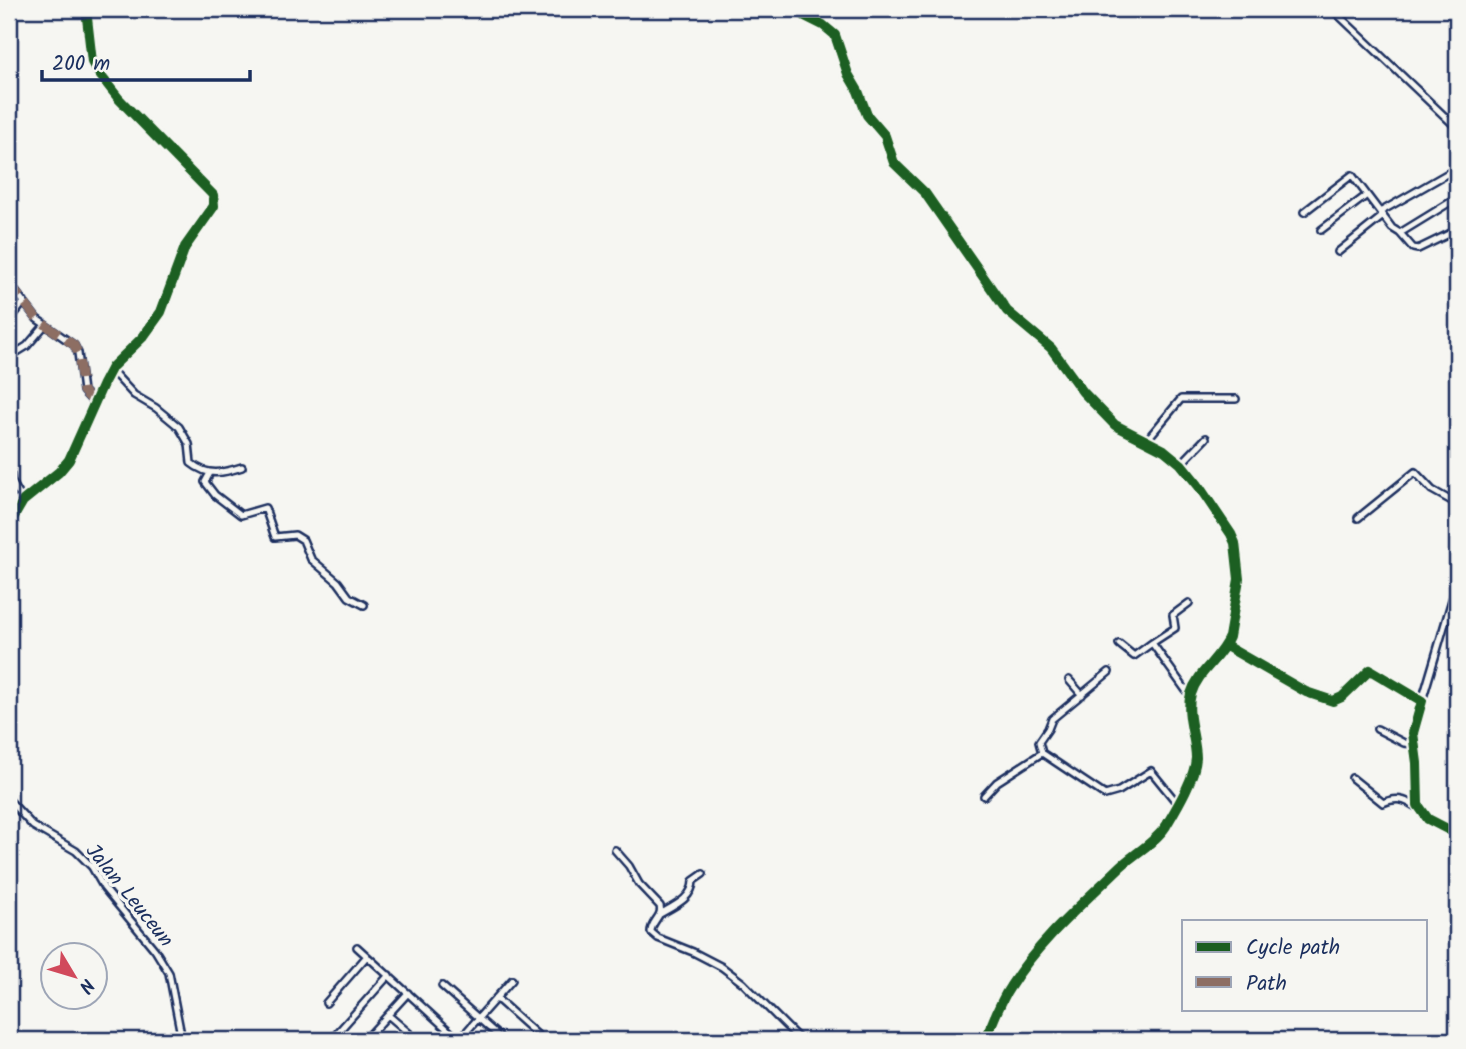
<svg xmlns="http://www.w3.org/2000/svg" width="1466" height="1049" font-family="Kalam,sans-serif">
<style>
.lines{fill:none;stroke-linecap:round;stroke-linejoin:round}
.minor-casing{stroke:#1b2f5e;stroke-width:10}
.minor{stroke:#f6f6f2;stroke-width:5}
.quiet{stroke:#8d6e63;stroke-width:9;stroke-dasharray:18 9;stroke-linecap:butt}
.cycleway-casing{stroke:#f6f6f2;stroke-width:15}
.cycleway{stroke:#1b5e20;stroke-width:10}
.labels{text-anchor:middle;stroke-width:7;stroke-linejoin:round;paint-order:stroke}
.street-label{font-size:21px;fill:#1b2f5e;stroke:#f6f6f2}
</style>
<rect width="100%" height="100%" fill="#f6f6f2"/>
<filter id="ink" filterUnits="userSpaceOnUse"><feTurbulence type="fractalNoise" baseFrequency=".0143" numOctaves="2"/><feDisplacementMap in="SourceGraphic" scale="14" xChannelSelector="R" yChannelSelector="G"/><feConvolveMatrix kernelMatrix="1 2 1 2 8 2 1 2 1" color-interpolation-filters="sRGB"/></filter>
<g filter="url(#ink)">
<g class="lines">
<g class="minor-casing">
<path id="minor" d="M795,9l10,7 18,9 12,10 13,39 10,17 9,24 18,21 9,27 31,30 82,118 44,37 32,44 32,33 49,25 17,14 17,21 33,49 4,9 4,36 -10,58c-9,22 -31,34 -38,57 -6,20 5,44 5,64 -1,20 -20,51 -30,68 -11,17 -34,29 -48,43 -37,36 -80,73 -108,118 -11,16 -17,36 -25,53
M1332,9l125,119
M1457,198l-57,35 13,15 5,1 39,-19
M1304,212l48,-37 40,53 8,5
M1380,212l77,-44
M1321,230l46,-35
M1338,252l45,-36
M9,283l28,36 37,26 4,8 5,38 11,12
M9,321l15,-19
M9,357l18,-11 18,-21
M111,370l23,25 22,13 23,19 10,17 2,19c17,14 32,10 51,4
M1146,441l35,-42h55
M1181,464l25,-26
M210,473l-5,9 10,13 26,20 24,-7 10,29 20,-2 8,5 8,19 27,23 11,15 15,8
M11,474l1,8 11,19
M1358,518l57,-46 17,18 25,14
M9,525l14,-24 36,-29 10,-12 34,-76 9,-17 31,-30 18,-25 24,-65 29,-41 -1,-11 -94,-96 -22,-28 -5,-9 -6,-53
M1189,603l-16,12 2,13 -23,15 38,53
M1119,644l15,12 18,-13
M1226,646l80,46 27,9 9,-4 28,-27 52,31 -9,32 4,30 1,42 10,14 29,15
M1069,680l13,15
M1422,701l35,-118
M1377,729l27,14 9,1
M1042,753l-3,-11 9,-13 4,-10 57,-47
M1352,778l31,25c13,-6 22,-4 33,4
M984,796l13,-14 45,-29 63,42 14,-4 32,-20 26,32
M9,800l24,26 43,25 16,16 12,21 51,62 14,23 13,67
M615,850l14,16 10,18 21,22c3,11 -9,15 -9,26l7,6 35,14 29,15 21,16 57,57
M660,914c14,-8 33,-16 33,-33l10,-7
M357,947l102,93
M442,986l61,54
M496,998l47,42
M326,1003l41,-47
M388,1015l29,25
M331,1040l58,-65
M365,1040l43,-47
M459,1040l53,-60"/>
</g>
<use href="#minor" class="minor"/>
<path class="quiet" d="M9,283l28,36 37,26 4,8 5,38 11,12"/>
<g class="cycleway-casing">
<path id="cycleway" d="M795,9l10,7 18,9 12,10 13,39 10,17 9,24 18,21 9,27 31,30 82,118 44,37 32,44 32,33 49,25 17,14 17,21 33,49 4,9 4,36 -10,58c-9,22 -31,34 -38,57 -6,20 5,44 5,64 -1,20 -20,51 -30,68 -11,17 -34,29 -48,43 -37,36 -80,73 -108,118 -11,16 -17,36 -25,53
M9,525l14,-24 36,-29 10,-12 34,-76 9,-17 31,-30 18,-25 24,-65 29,-41 -1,-11 -94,-96 -22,-28 -5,-9 -6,-53
M1226,646l80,46 27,9 9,-4 28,-27 52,31 -9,32 4,30 1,42 10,14 29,15"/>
</g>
<use href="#cycleway" class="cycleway"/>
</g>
</g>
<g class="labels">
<g class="street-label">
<text transform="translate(130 895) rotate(51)" y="7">Jalan Leuceun</text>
</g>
</g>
<rect width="1466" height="1049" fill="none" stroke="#f6f6f2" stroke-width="35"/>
<rect x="18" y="18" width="1431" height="1014" fill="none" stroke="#1b2f5e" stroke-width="2.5" filter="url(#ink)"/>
<rect x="1182" y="920" width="245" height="91" fill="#f6f6f2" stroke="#9ea6b7" stroke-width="2"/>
<rect x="1196" y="942" width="35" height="10" fill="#1b5e20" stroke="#9ea6b7" stroke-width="2"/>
<text x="1246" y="954" font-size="21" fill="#1b2f5e">Cycle path</text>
<rect x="1196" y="977" width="35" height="10" fill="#8d6e63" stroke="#9ea6b7" stroke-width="2"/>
<text x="1246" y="990" font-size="21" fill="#1b2f5e">Path</text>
<g transform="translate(74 976) rotate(128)"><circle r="33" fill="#f6f6f2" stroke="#9ea6b7" stroke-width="2"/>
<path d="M0-5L12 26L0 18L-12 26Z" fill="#d1495b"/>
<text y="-10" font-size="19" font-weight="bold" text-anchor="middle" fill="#1b2f5e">N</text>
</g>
<path d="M42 70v10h208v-10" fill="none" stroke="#1b2f5e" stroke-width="3.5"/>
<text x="52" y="70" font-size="21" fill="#1b2f5e" stroke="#f6f6f2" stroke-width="5" paint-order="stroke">200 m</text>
</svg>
